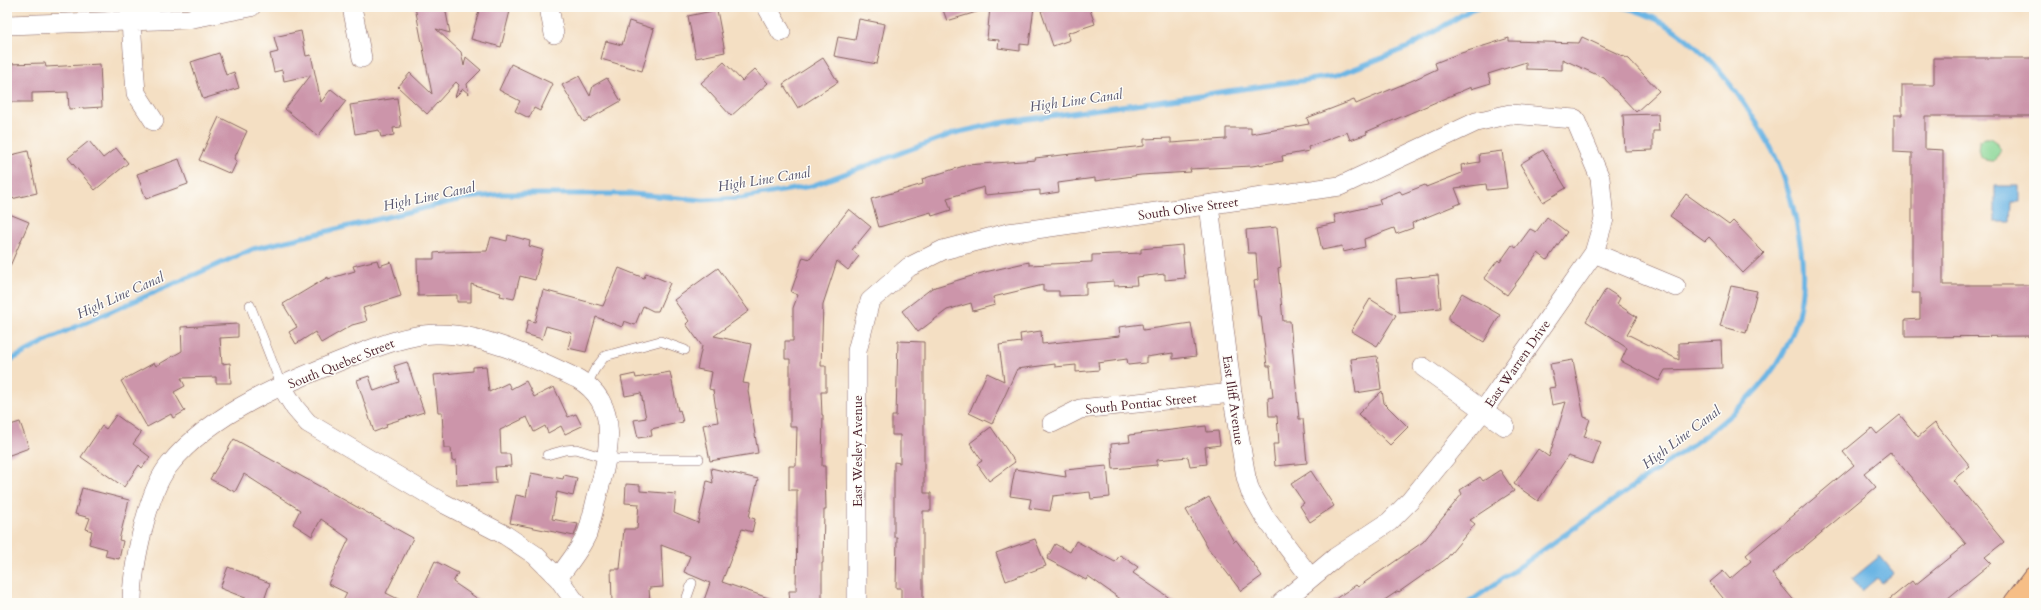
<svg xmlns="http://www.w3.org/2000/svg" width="2041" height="610" font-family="Cardo,serif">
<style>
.green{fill:#88d694;stroke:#697a60}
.water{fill:#6cb5e4;stroke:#5b6a88}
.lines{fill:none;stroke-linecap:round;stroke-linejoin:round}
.stream{stroke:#6cb5e4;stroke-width:5}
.building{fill:#cc95aa}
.service-casing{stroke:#866260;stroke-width:10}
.minor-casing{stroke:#866260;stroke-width:20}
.primary-casing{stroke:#866260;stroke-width:24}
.service{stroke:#fff;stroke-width:9}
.minor{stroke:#fff;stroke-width:19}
.primary{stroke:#f6be87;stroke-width:22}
.labels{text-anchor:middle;stroke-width:3;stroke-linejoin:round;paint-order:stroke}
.street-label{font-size:13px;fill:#4a1f2b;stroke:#fdfcf7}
.water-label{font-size:14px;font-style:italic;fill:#56546c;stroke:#fdfcf7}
</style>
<rect width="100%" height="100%" fill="#fdfcf7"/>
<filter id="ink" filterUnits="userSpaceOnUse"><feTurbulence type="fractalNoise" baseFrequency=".025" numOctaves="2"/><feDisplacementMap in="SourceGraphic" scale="8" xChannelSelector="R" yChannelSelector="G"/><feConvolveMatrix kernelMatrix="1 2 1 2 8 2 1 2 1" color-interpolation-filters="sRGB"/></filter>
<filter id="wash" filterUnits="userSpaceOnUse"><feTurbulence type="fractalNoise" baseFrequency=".012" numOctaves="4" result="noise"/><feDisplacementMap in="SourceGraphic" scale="16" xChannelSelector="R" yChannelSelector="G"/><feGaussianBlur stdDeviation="0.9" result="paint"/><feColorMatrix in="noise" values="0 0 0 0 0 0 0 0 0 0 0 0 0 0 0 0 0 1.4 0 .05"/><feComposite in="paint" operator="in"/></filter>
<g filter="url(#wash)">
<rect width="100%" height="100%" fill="#f4dfc3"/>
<path class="green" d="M1984,138h7l7,5 2,9 -6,9c-13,0 -19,-8 -14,-21z"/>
<path class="water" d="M1995,186h24v16h-7l-1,20h-16z
M1880,556l14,17 -12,10 -5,-5 -15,13 -10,-12z"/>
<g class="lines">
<path class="stream" d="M7,362l48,-26 198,-87 209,-50 40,-5h131l70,6 39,-2 69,-12 144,-53 44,-10 337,-47 73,-29 61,-37 8,-3
M1468,603c55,-39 111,-78 167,-118 91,-64 188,-118 164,-248 -6,-36 -16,-70 -35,-102 -32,-54 -76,-113 -141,-128"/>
</g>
<g id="blocks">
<path class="building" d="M415,7h30l5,26 -14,-4 25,23 3,14 2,-9 15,13 -14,14 2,10 -6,-5 -8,8 4,-12 -3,-3 -29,32 -29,-27 12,-14 22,21z
M480,7h31l-10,40 -30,-8z
M942,7h40l1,3 -36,11z
M990,7h44l-5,38 -9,-1v7l-22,-3 1,-8 -12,-1z
M1053,7h36l6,17 -27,9 2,7 -17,6 -12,-35z
M717,10l8,42 -29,6 -8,-42z
M859,19l26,5 -8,40 -43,-8 4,-19 17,3z
M629,21l25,8 -12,42 -41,-12 5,-18 16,4z
M301,31l5,25 5,-1 10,47 10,-13 15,12 -28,35 -33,-27 26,-34 -27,6 -2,-11 -8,2 -4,-18 8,-2 -4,-15z
M1582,37l47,22 30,32 -23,21 -32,-34 -42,-19v11l-36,-1v-7l-38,12 3,9 -20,6v-2l-105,45 1,2 -17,6 -3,-8 -39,15 1,4 -27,5 1,5 -31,5 -62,3 1,3 -50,3 -46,6v-3l-37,5 1,9 -19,3v-5l-55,5 -1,-8 -37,11 4,12 -19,6 -1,-4 -52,15 -8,-28 52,-15 -1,-5 45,-14 69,-5 -1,-2 109,-12v-7l27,-1v5l55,-4v-11h25v6l58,-10 -2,-6 47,-18 2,4 55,-23 26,-12 -2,-6 20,-8 54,-17v3l70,2z
M219,53l7,22 8,-3 5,16 -36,11 -12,-37z
M823,58l15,24 -40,26 -15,-24z
M1934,58h100v58h-109v33l18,1v135h91v51l-129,1v-17l15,-1v-26h-8v-140l-18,-1v-37h8v-30h32z
M724,62l18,19 13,-12 13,14 -37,33 -30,-33z
M45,63l1,4 54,-3 2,43 -33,2 -1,-17 -36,1v9h-25v-38z
M511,64l42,20 -13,27 -6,-3 -5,10 -14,-7 5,-10 -21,-11z
M579,76l11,20 3,-10 14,-8 14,23 -37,21 -22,-37z
M397,98l4,29 -8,1 1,7 -13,2 -2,-7 -24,4 -5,-29z
M1658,114l1,17h-6v19l-28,1 -2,-36z
M219,117l28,14 -13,28 3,2 -6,13 -32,-14z
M89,141l14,17 13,-10 12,15 -33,27 -27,-32z
M1543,150l23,38 -23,14 -23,-38z
M28,151l9,42 -30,7v-44z
M1502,151l5,37 -20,2 -1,-6 -31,4 6,15 -49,20 1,5 -17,6 -2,-6 -30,11 1,8 -22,5 -1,-6 -20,4 -5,-23 19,-4 -2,-8 47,-11 -2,-5 21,-8 2,3 23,-9 1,2 36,-14 -1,-8 19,-3 -1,-8z
M179,159l9,25 -42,15 -9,-25z
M1686,194l43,31 4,-4 31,32 -21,20 -34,-36 -4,4 -35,-25z
M849,209l22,18 -19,23 7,6 -11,14 -11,-9 -14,43 -2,62h5v26h-5l1,23h1l-1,51h3l1,44h-2l-1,53h-1v40h-32l-1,-12h7l1,-72v-29h-8v-24h7l1,-39h-7v-68h-5v-18h8v-33l5,-13 -7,-3 12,-35 7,2z
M7,213l22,9 -22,51z
M1547,217l20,15 -20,28 -9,-7 -31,42 -23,-17 14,-18 2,2 12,-17 4,3 14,-19 6,3z
M1277,227l4,40 -3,1 5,53h7l9,98h4l4,44 -32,3 -2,-22h6l-2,-28h-8l-1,-18 5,-1 -3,-31h-3l-6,-50h-3l-4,-35 4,-1 -2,-27h-8l-2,-23z
M508,235l22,6 -1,5 14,4 -8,30 -15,-4 -6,23 -14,-3 1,-3 -30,-9v18h-14v-7l-39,1 -1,-37h17v-6l10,-1 43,-1 4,-14 16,4z
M1182,245l3,33 -20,2v-6l-29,3 1,8 -23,1v-5l-28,2v12l-27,1v-5h-16v-6l-50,12 2,8 -22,6 -2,-8 -24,7 -29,22 -16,-21 30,-23 53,-16 44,-10v3l63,-3v-7l49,-2v-4z
M377,260l2,6 12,-4 10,34 -38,12 4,13 -15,4 -31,18 -6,-11 -19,12 -7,-12 8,-5 -14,-23 45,-27v2l27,-8 -2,-5z
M619,268l25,10 2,-5 24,10 -12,28h-5l-10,-5 -8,19 -11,-4 -2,6 -26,-10 -10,35 -18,-4 4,-15 -26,-7 -4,13 -17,-5 3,-14 7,2 8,-32 60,16z
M718,268l31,43 -35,25 37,8 -8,39 6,1 -1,7 10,62 -48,8 -7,-36 15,-3 -5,-32 -4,-1 3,-17 -15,-3 5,-23 -16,-22 3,-3 -15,-21z
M1438,275l3,33 -42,4 -3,-33z
M1731,286l26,5 -11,42 -26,-7z
M1606,289l14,9 -3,6 20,13 -10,17 52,26v-17l42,-2 1,27 -57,2 -6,11 -38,-20 6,-13 -41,-27z
M1462,293l38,22 -16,27 -35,-21v-5z
M1370,299l26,16 -19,31 -26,-15z
M1191,323l5,33 -23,3v-6l-27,4v6l-18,2 -1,-6 -29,4 1,7 -23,2v-7l-21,2v-3l-38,5 -25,55 -23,-11 18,-40 17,8 -5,-36 22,-3 -1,-8 21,-3 1,13 78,-8 -1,-9 23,-3 1,6z
M238,324v13l-18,1 2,26 8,-1 1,20h-15v-6l-35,1 4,8 -11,6 11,19 -12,7 -2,-4 -24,13 -26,-46 33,-18 2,3 26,-15 -1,-24z
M898,341l26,1v151h7v18h-8v92h-22v-15h-5l1,-51h-3v-75l6,1v-28h-8v-19h4z
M1377,356l4,33 -25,4 -5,-34z
M1573,360l11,57 6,2 -6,18 17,5 -8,22 -25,-8 -30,45 -24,-17 24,-35 11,8 17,-55 -14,3 -3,-17 6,-1 -5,-23z
M407,362l17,50 -38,12 1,3 -13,5 -17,-52 12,-4 5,15 25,-9 -5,-16z
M486,366l3,26 19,-9 3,6 15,-8 8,16 20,-10 14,30 8,-3 6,12 -17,8 -4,-8 -13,7 -3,-7 -11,6 -7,-15 -27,13 1,24h9l1,12 -16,1 1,16 -39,2 -1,-25 -4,1 -1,-13h-7l-2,-36h-4l-4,-37 39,-4v-4z
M670,372l8,39 2,-1 3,12 -32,7 1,7 -14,2 -4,-18 12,-2 -5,-25 -16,3 -4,-19 14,-3 1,4z
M1382,391l2,12 24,24 -18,18 -32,-31z
M116,415l25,18 -8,11 17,13 -8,11 -3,-3 -15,22 -43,-30 21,-31 4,3z
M1900,415l18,22 17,-14 35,43 -17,14 51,62 -19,15 6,6 -49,40h-57l27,-22 3,4 51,-41 -76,-92 -26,21 12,14 -104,87 24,29h-69l-17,-21 13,-11 7,8 21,-18 -5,-6 108,-90 -11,-13 29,-24 5,6z
M20,422l9,26 -22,8v-30z
M1206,426l1,6 11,-1 2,14 -15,2 2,17 -17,2 -2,-9 -31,3v5l-44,4 -2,-25 19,-2 -1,-7z
M991,427l24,35 -26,19 -12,-17 5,-3 -12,-18z
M234,439l179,99 -27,55 20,10h-64l5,-10 -19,-9 21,-45 -28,-20 -9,17 -19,-12 7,-14 -56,-36 -9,18 -25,-13z
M1107,466l3,31 -19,2 -1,-7 -37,4 -3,15 -21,-3 2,-9 -21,-3 5,-27 51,8 -1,-7z
M711,468l47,11 -9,38 6,2 -3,13 -10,-3 -20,53 55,19v2h-74l7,-20 -26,-11 6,-16 -29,-11 2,42 -14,1 1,15h-38l-1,-34h9l4,-40h13l2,-25 -14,-1 1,-19 14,1v6l36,3 -2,19 24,10 9,-42 6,2z
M1500,470l14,21 -44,29 5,4 -29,35 -47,33 -1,-1 -18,12h-51l27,-18 2,2 65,-45 39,-48 -2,-4 20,-13 3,4z
M1311,471l23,35 -24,16 -10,-16 4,-3 -13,-19z
M531,473l32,6 1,-4 13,3 -4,18 -16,-4 -5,27 26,5 -4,12 -64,-13 6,-28 10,2z
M82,488l47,12 -10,40 4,1 -4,18 -14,-3 2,-7 -18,-5 3,-13 -6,-2 4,-11 -15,-4z
M1209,497l25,45 2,-2 26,36 -21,15 -33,-43 -22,-38z
M1035,539l11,27 -40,15 -10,-28z
M1076,541l39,21 5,-7 18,12 -5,6 44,30h-51l-38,-27 -2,4 -39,-21 8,-15 15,8z
M435,561l23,12 -5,9 31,21h-69z
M228,567l42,16 -7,20h-5l-38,-15z"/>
</g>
</g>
<g filter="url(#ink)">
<use href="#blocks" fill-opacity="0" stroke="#866260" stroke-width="1"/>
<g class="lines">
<g class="service-casing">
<path id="service" d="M250,305l32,82
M587,384l8,-15 10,-13 55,-15 25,9
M547,455l18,-5 11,-1 32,10h91
M685,603l7,-20"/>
</g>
<g class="minor-casing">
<path id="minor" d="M352,7l10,51
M549,7l5,27
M767,7l14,25
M130,8l6,85 18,28
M7,25l181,-6 63,-12
M1209,205l23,188 14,84 4,14 14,25 46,61
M1594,253l82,34
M1423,367l82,59
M282,387l13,21 13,15 135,80 62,32 30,20 23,23 18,25
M1052,423l28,-14 152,-16
M132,603c0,-35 15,-112 38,-139 42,-52 119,-83 180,-107 27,-10 55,-22 85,-23 46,-2 101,25 143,45 44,25 31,77 19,117 -3,12 -6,26 -10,38 -7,16 -19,30 -29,44
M857,603v-252l13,-50 39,-34 34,-17 65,-17 332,-47 136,-64 34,-8 65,5 25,59 4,41 -10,34 -111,158 -73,90 -21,21 -53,35 -55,46"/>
</g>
<g class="primary-casing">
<path id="primary" d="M2015,603l19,-25"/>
</g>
<use href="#service" class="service"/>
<use href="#minor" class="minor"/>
<use href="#primary" class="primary"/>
</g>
</g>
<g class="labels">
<g class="street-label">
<text transform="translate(1188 208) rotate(-8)" y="5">South Olive Street</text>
<text transform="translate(341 363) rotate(-22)" y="5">South Quebec Street</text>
<text transform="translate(1517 363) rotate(-55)" y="5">East Warren Drive</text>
<text transform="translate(1234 400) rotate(82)" y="5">East Iliff Avenue</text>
<text transform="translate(1141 403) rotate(-6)" y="5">South Pontiac Street</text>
<text transform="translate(857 451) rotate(-90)" y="5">East Wesley Avenue</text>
</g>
<g class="water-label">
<text transform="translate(1076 100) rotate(-8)" y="5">High Line Canal</text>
<text transform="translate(764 179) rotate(-9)" y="5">High Line Canal</text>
<text transform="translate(429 196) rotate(-12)" y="5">High Line Canal</text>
<text transform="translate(120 295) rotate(-24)" y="5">High Line Canal</text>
<text transform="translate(1681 437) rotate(-37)" y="5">High Line Canal</text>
</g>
</g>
<rect width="2041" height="610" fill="none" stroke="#fdfcf7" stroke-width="24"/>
</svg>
